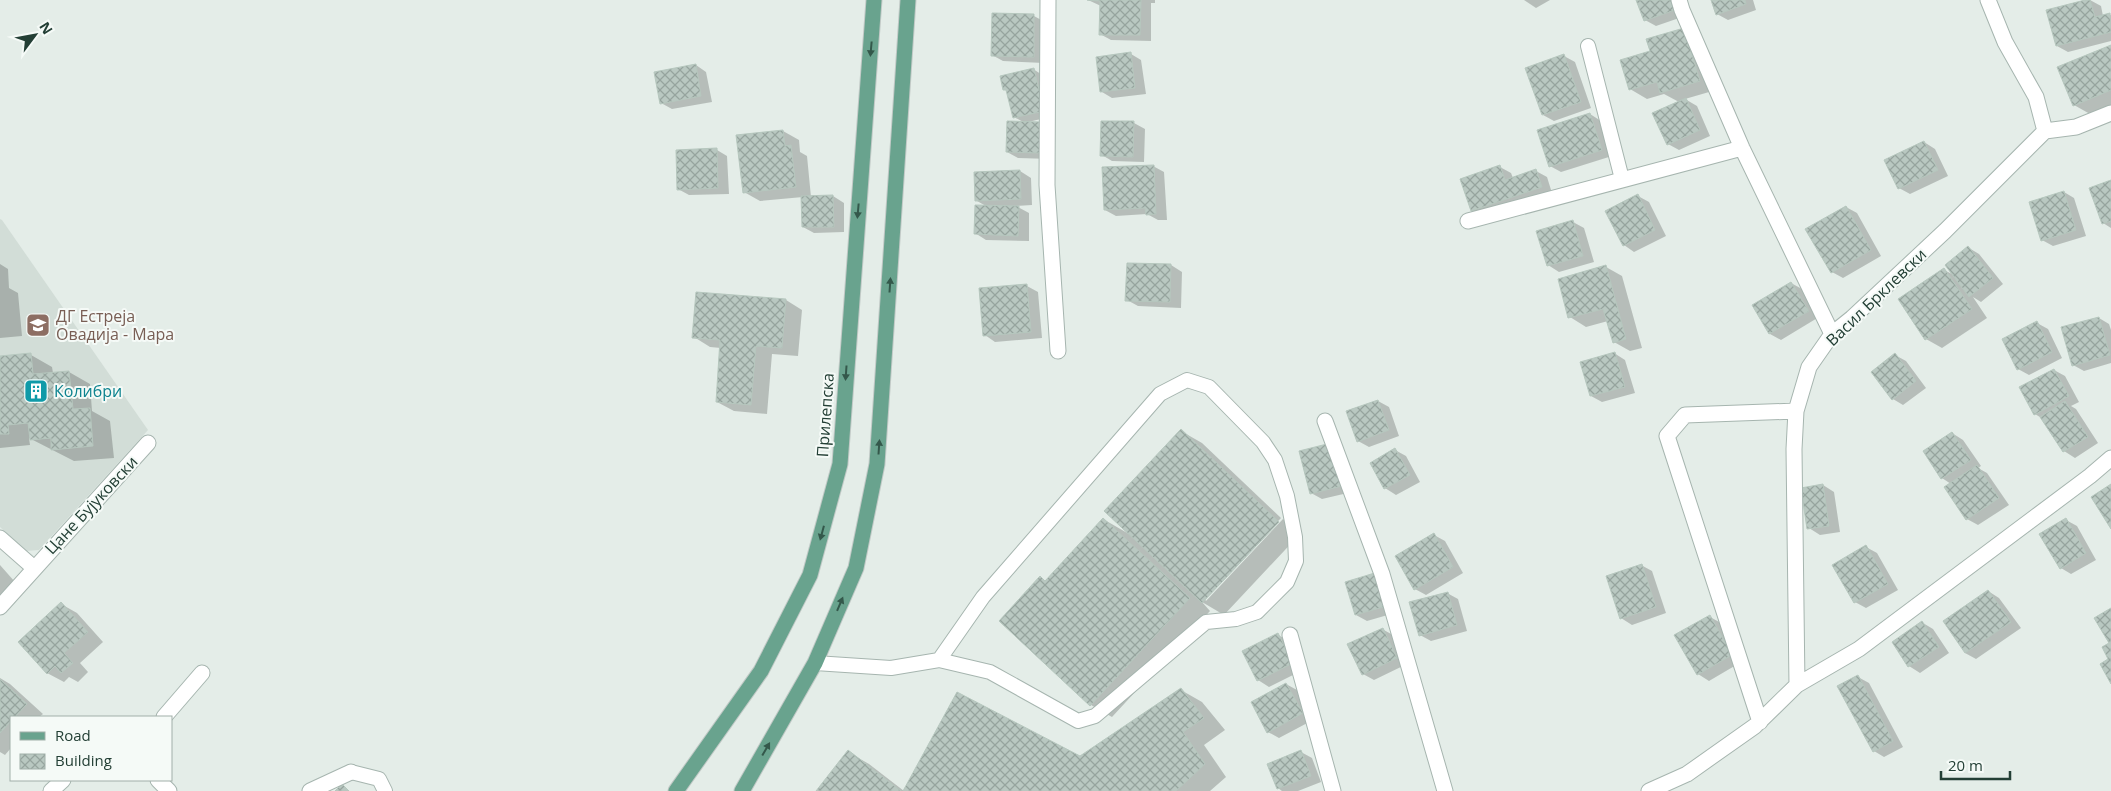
<svg xmlns="http://www.w3.org/2000/svg" width="2111" height="791" font-family="'Open Sans',sans-serif">
<style>
.built{fill:#d2ddd7}
.shadow{fill:#0003}
.building{fill:url(#building-cross-hatch);stroke:#b6c7be}
.lines{fill:none;stroke-linecap:round;stroke-linejoin:round}
.lane-casing{stroke:#a6b5af;stroke-width:16}
.street-casing{stroke:#a6b5af;stroke-width:17}
.primary-casing{stroke:#c1c9c6;stroke-width:17}
.lane{stroke:#fff;stroke-width:14}
.street{stroke:#fff;stroke-width:15}
.primary{stroke:#69a38e;stroke-width:15}
.oneway{fill:#34584b}
.labels{text-anchor:middle;stroke-width:4;stroke-linejoin:round;paint-order:stroke}
.street-label{font-size:16px;fill:#233f35;stroke:#f5faf7}
.education-label{font-size:16px;fill:#785e54;stroke:#f5faf7;text-anchor:start}
.culture-label{font-size:16px;fill:#0d838f;stroke:#f5faf7;text-anchor:start}
</style>
<defs>
<pattern id="building-cross-hatch" width="8" height="8" patternUnits="userSpaceOnUse" patternTransform="scale(1.25)"><rect width="8" height="8" fill="#b9c8c1"/><path d="M0 0l8 8M0 8l8-8" fill="none" stroke="#96a49e"/></pattern>
</defs>
<rect width="100%" height="100%" fill="#e4ede8"/>
<path class="built" d="M0,219l2,1 146,210 -109,120 -13,1 -26,-24z"/>
<path class="shadow" d="M1088,0h67v3h-4v38l-40,-1 -11,-6 1,-28z
M1524,0h26l-14,8z
M1637,0h43l5,16 -29,10 -11,-6z
M1712,0h41l3,10 -28,10 -11,-6z
M2090,0l11,6 2,10 8,-1v26l-43,11 -11,-6z
M993,14l41,2 11,6 -1,41 -41,-2 -11,-6z
M1683,29l33,61 -31,9 12,7 13,30 -31,14 -11,-6 11,-42 -15,-8 -17,5 -17,-10z
M2111,47v59l-21,8 -16,-9z
M1131,54l10,6 5,34 -34,4 -10,-6z
M1564,56l11,6 16,46 -37,13 -11,-6 -16,-47z
M696,65l10,7 6,30 -40,7 -11,-6z
M1033,69l11,7 10,40 -26,6 23,37 -33,-1 -11,-6 18,-29 -11,-6 -6,-26 -3,-2z
M1590,114l11,7 11,35 -51,16 -11,-6z
M1102,122l32,1 11,6 -1,33 -32,-1 -10,-6z
M783,131l16,9 1,12 7,4 4,41 22,-1 11,7v29l-30,1 -11,-6v-30l-43,4 -16,-9z
M1924,142l11,7 13,27 -38,18 -11,-6z
M717,150l10,6 2,38 -40,1 -11,-6z
M1153,166l11,6 3,48h-9l-11,-6 -31,2 -11,-6z
M1500,167l11,6 2,5 23,-7 11,6 5,16 -69,23 -11,-6z
M1020,171l11,7 1,27 -16,1 13,7v28l-43,-1 -11,-7 11,-27 -9,-5z
M2111,181v47l-8,-5z
M2064,192l10,6 12,38 -33,10 -11,-6z
M1638,196l11,6 17,34 -32,16 -10,-7z
M1846,207l11,6 24,43 -38,22 -11,-6z
M1573,222l11,6 10,34 -35,10 -11,-7z
M1969,248l10,6 24,30 -22,18 -8,-5 14,21 -45,30 -16,-9 18,-69 10,5z
M0,264l8,5 1,19 9,5 4,43 -22,2z
M1171,265l11,7 -1,36 -43,-2 -11,-6z
M1606,267l16,9 20,72 -12,3 -16,-9 -6,-21 -22,6 -16,-10z
M1791,283l11,6 17,28 -38,23 -11,-6 -16,-28z
M1027,286l11,6 4,46 -47,4 -10,-7z
M786,300l16,10 -4,46 -26,-2 -5,60 -33,-3 -17,-9 4,-54 -11,-1 -16,-10z
M2099,318l10,6 2,6v33l-27,8 -11,-6z
M2037,323l11,6 14,29 -33,17 -11,-6z
M1614,353l11,7 10,33 -33,9 -11,-6z
M31,355l21,12 1,6 16,-1 21,12 2,27 18,10 4,37 -40,3 -45,-23 1,7 -30,3v-91z
M1895,355l11,6 20,27 -23,17 -10,-6z
M2054,370l11,6 14,26 -8,4 5,3 22,34 -23,15 -11,-7 -21,-32 -8,-5z
M1378,401l11,6 10,29 -30,11 -11,-6z
M1181,431l21,12 79,75 -76,81 1,2 77,-82 16,16 -75,80 -22,-13 8,9 -98,106 -21,-12 -51,-127 6,3 57,-62 26,15z
M1952,433l11,7 18,26 -3,2 9,5 22,32 -31,20 -11,-6 -16,-35 -9,-6 -17,-26z
M1395,450l11,6 14,26 -24,13 -11,-7 -14,-25z
M1300,452l52,40 -30,7 -11,-6z
M1823,485l11,7 6,40 -20,3 -11,-7z
M2066,520l11,6 19,34 -25,14 -10,-6z
M1434,535l11,6 18,32 -37,22 -11,-6z
M1866,547l11,6 21,37 -32,18 -11,-6z
M0,565l15,17 -15,13z
M1641,565l11,6 14,42 -34,12 -11,-7z
M1346,582l52,30 -31,9 -11,-6z
M1988,591l11,7 22,30 -45,31 -11,-6z
M1447,593l11,6 9,32 -36,10 -11,-6z
M61,604l16,9 26,29 -23,21 8,9 -10,10 -9,-5 -5,5 -17,-9z
M1710,617l11,6 22,38 -34,20 -11,-7z
M1923,623l10,6 16,24 -29,20 -11,-7z
M1382,629l11,6 14,29 -33,16 -11,-6z
M1278,635l11,6 14,29 -34,17 -11,-7 -14,-28z
M1858,677l11,6 34,64 -19,10 -10,-6z
M0,678l10,6 33,30 -4,3h-28v31l-6,7 -5,-3z
M1286,684l11,6 16,30 -34,18 -11,-6z
M1181,690l21,12 23,28 -21,15 22,32 -16,14h-306l176,-34z
M848,752l21,12 35,27h-86z
M1301,752l11,6 9,24 -23,9h-16l-4,-3z"/>
<path class="building" d="M1087,0h54l-1,35h-41l1,-34z
M1636,0h36l3,10 -31,11z
M1711,0h34l1,4 -30,11z
M2085,0h5l5,17 15,-4 1,19 -55,14 -10,-36z
M992,13l42,1v43l-43,-1z
M1684,28l16,53 -40,12 -3,-11 -28,8 -9,-30 30,-9 -4,-12z
M2111,45v45l-38,16 -16,-39z
M1131,52l4,36 -35,4 -4,-35z
M1564,54l17,48 -39,13 -17,-47z
M696,64l5,32 -41,8 -6,-32z
M1034,68l10,43 -31,7 -7,-28h-3l-3,-14z
M1686,98l14,32 -33,15 -15,-32z
M1590,113l12,37 -53,17 -12,-37z
M1007,121l34,1 -1,31 -34,-1z
M1101,121h33l-1,36 -33,-1z
M783,130l2,16 6,-1 5,42 -53,6 -7,-58z
M1924,141l14,29 -40,19 -14,-29z
M717,148l1,40 -41,2 -1,-40z
M1154,165l2,49 -10,1 -1,-7 -41,2 -2,-43z
M1500,165l5,15 31,-11 6,18 -71,24 -11,-32z
M1020,170l1,29 -46,2 -1,-29z
M2111,180v41l-9,3 -13,-36z
M2064,191l12,39 -35,11 -12,-39z
M1638,194l17,36 -32,16 -18,-35z
M833,195l1,32h-32l-1,-31z
M975,205l44,1 -1,30 -44,-2z
M1846,206l25,44 -40,23 -26,-44z
M1573,220l10,36 -36,10 -11,-35z
M1968,246l25,32 -24,19 -24,-32z
M1127,263l44,1 -1,38 -45,-1z
M1606,265l20,74 -13,4 -10,-34 -35,9 -10,-39z
M1944,268l28,41 -47,31 -27,-41z
M1791,282l18,29 -40,23 -17,-29z
M1027,284l4,48 -48,4 -4,-48z
M696,292l90,7 -4,49 -26,-2 -5,59 -35,-3 4,-62 -28,-2z
M2099,317l11,38 -38,11 -11,-39z
M2037,321l15,31 -35,18 -15,-31z
M1615,352l10,35 -35,9 -10,-34z
M31,353l2,21 36,-3 4,38 17,-1 3,38 -42,4v-12l-21,2 -2,-17 -20,2 1,9h-9v-78z
M1895,353l21,28 -24,19 -21,-28z
M2054,369l15,27 -35,19 -15,-28z
M1378,400l11,30 -32,12 -11,-31z
M2065,401l23,36 -25,15 -23,-35z
M1181,429l98,93 -77,81 -98,-92z
M1952,432l19,28 -30,19 -18,-28z
M1331,443l11,43 -32,8 -11,-43z
M1395,448l15,27 -26,14 -14,-26z
M1977,465l22,33 -33,22 -22,-33z
M1823,484l6,42 -22,3 -6,-41z
M2111,484v45l-20,-32z
M1103,518l87,80 -100,108 -91,-85 41,-45 5,5z
M2066,518l20,35 -26,16 -21,-35z
M1434,533l19,34 -39,23 -19,-34z
M1866,545l22,39 -34,19 -22,-38z
M1642,564l14,43 -36,12 -14,-43z
M1378,572l9,34 -32,9 -10,-33z
M1988,590l23,32 -46,31 -22,-32z
M1448,592l9,33 -38,11 -10,-34z
M61,602l27,30 -24,21 9,10 -12,10 -6,-7 -8,8 -29,-32z
M2111,608v76l-11,-20 8,-5 -6,-12 7,-4 -15,-25z
M1710,615l22,40 -35,20 -23,-40z
M1922,621l17,26 -31,20 -16,-25z
M1383,628l14,30 -35,17 -15,-31z
M1278,633l15,30 -36,18 -15,-30z
M1858,675l35,66 -20,11 -36,-66z
M0,679l27,25 -12,13h-4v4l-11,12z
M1286,683l17,30 -36,20 -16,-31z
M1181,688l23,30 -21,14 22,32 -29,27h-273l54,-99 123,64z
M848,750l53,41h-85z
M1301,750l10,26 -34,13 -10,-25z
M342,784l7,7h-14z"/>
<g class="lines">
<g class="lane-casing">
<path id="lane" d="M1588,46l34,133
M815,663l76,5 48,-8 51,12 88,49 17,-5 111,-94 30,-3 21,-7 30,-30 9,-21 -1,-24 -8,-41 -12,-36 -12,-18 -54,-55 -22,-7 -27,14 -177,203 -44,63
M351,772l28,7 6,12"/>
</g>
<g class="street-casing">
<path id="street" d="M1048,0l-1,185 11,166
M1679,0l3,10 60,138 90,186
M1988,0l17,42 31,55 9,34 31,-4 35,-14
M1468,221l274,-73
M1325,421l57,153 63,217
M0,538l34,30
M0,607l148,-164
M1290,635l43,156
M1797,685l-3,-236 2,-38 13,-44 23,-33 20,-16 93,-87 100,-100
M164,717l38,-44
M1760,722l-93,-286 18,-21 111,-4
M158,780l11,11
M51,791l12,-11
M310,791l41,-19
M1649,791l38,-17 68,-48 42,-41 62,-36 231,-173 21,-18"/>
</g>
<g class="primary-casing">
<path id="primary" d="M676,791l85,-120 49,-96 30,-111 34,-464
M742,791l73,-128 41,-95 21,-104 31,-464"/>
</g>
<use href="#lane" class="lane"/>
<use href="#street" class="street"/>
<use href="#primary" class="primary"/>
</g>
<defs><path id="oneway-solid" d="M-6-.8H1V-3.2L6.5 0L1 3.2V.8H-6Z" transform="scale(1.25)"/></defs>
<g class="oneway">
<use href="#oneway-solid" transform="translate(871 49) rotate(95)"/>
<use href="#oneway-solid" transform="translate(858 211) rotate(95)"/>
<use href="#oneway-solid" transform="translate(890 285) rotate(-86)"/>
<use href="#oneway-solid" transform="translate(846 373) rotate(94)"/>
<use href="#oneway-solid" transform="translate(879 447) rotate(-86)"/>
<use href="#oneway-solid" transform="translate(822 533) rotate(105)"/>
<use href="#oneway-solid" transform="translate(840 604) rotate(-67)"/>
<use href="#oneway-solid" transform="translate(766 749) rotate(-60)"/>
</g>
<defs>
<g id="school-square" transform="scale(1.25)"><rect x="-9" y="-9" width="18" height="18" rx="4" fill="#8d6e63" stroke="#f5faf7"/><path d="M0-5L7-2L0 1L-7-2ZM-4 1L0 2.5L4 1V4Q0 6-4 4Z" fill="#fff"/></g>
<g id="building-square" transform="scale(1.25)"><rect x="-9" y="-9" width="18" height="18" rx="4" fill="#0f9aa8" stroke="#f5faf7"/><path d="M-4-6H4V6H1V3H-1V6H-4ZM-2.5-4.3h1.7v1.8h-1.7ZM.8-4.3h1.7v1.8H.8ZM-2.5-1h1.7V.8h-1.7ZM.8-1h1.7V.8H.8Z" fill="#fff"/></g>
</defs>
<g fill-rule="evenodd">
<use href="#school-square" x="38" y="325"/>
<use href="#building-square" x="36" y="391"/>
</g>
<g class="labels">
<g class="street-label">
<text transform="translate(1876 297) rotate(-44)" y="6">Васил Брклевски</text>
<text transform="translate(825 415) rotate(-86)" y="6">Прилепска</text>
<text transform="translate(91 505) rotate(-47)" y="6">Цане Бујуковски</text>
</g>
<g class="education-label">
<text x="56" y="322">ДГ Естреја<tspan x="56" dy="18">Овадија - Мара</tspan></text>
</g>
<g class="culture-label">
<text x="54" y="397">Колибри</text>
</g>
</g>
<rect x="10" y="716" width="162" height="65" fill="#f5faf7" stroke="#a1afa9"/>
<rect x="20" y="732" width="25" height="8" fill="#69a38e" stroke="#a1afa9"/>
<text x="55" y="741" font-size="15" fill="#233f35">Road</text>
<rect x="20" y="754" width="25" height="15" fill="url(#building-cross-hatch)" stroke="#a1afa9"/>
<text x="55" y="766" font-size="15" fill="#233f35">Building</text>
<g transform="translate(35 35) rotate(58)" stroke="#f5faf7" stroke-width="4" paint-order="stroke">
<path d="M0-4L9 19L0 12L-9 19Z" fill="#233f35"/>
<text y="-8" font-size="14" font-weight="bold" text-anchor="middle" fill="#233f35">N</text>
</g>
<path d="M1941 771v8h69v-8" fill="none" stroke="#233f35" stroke-width="2.5"/>
<text x="1948" y="771" font-size="15" fill="#233f35" stroke="#f5faf7" stroke-width="4" paint-order="stroke">20 m</text>
</svg>
